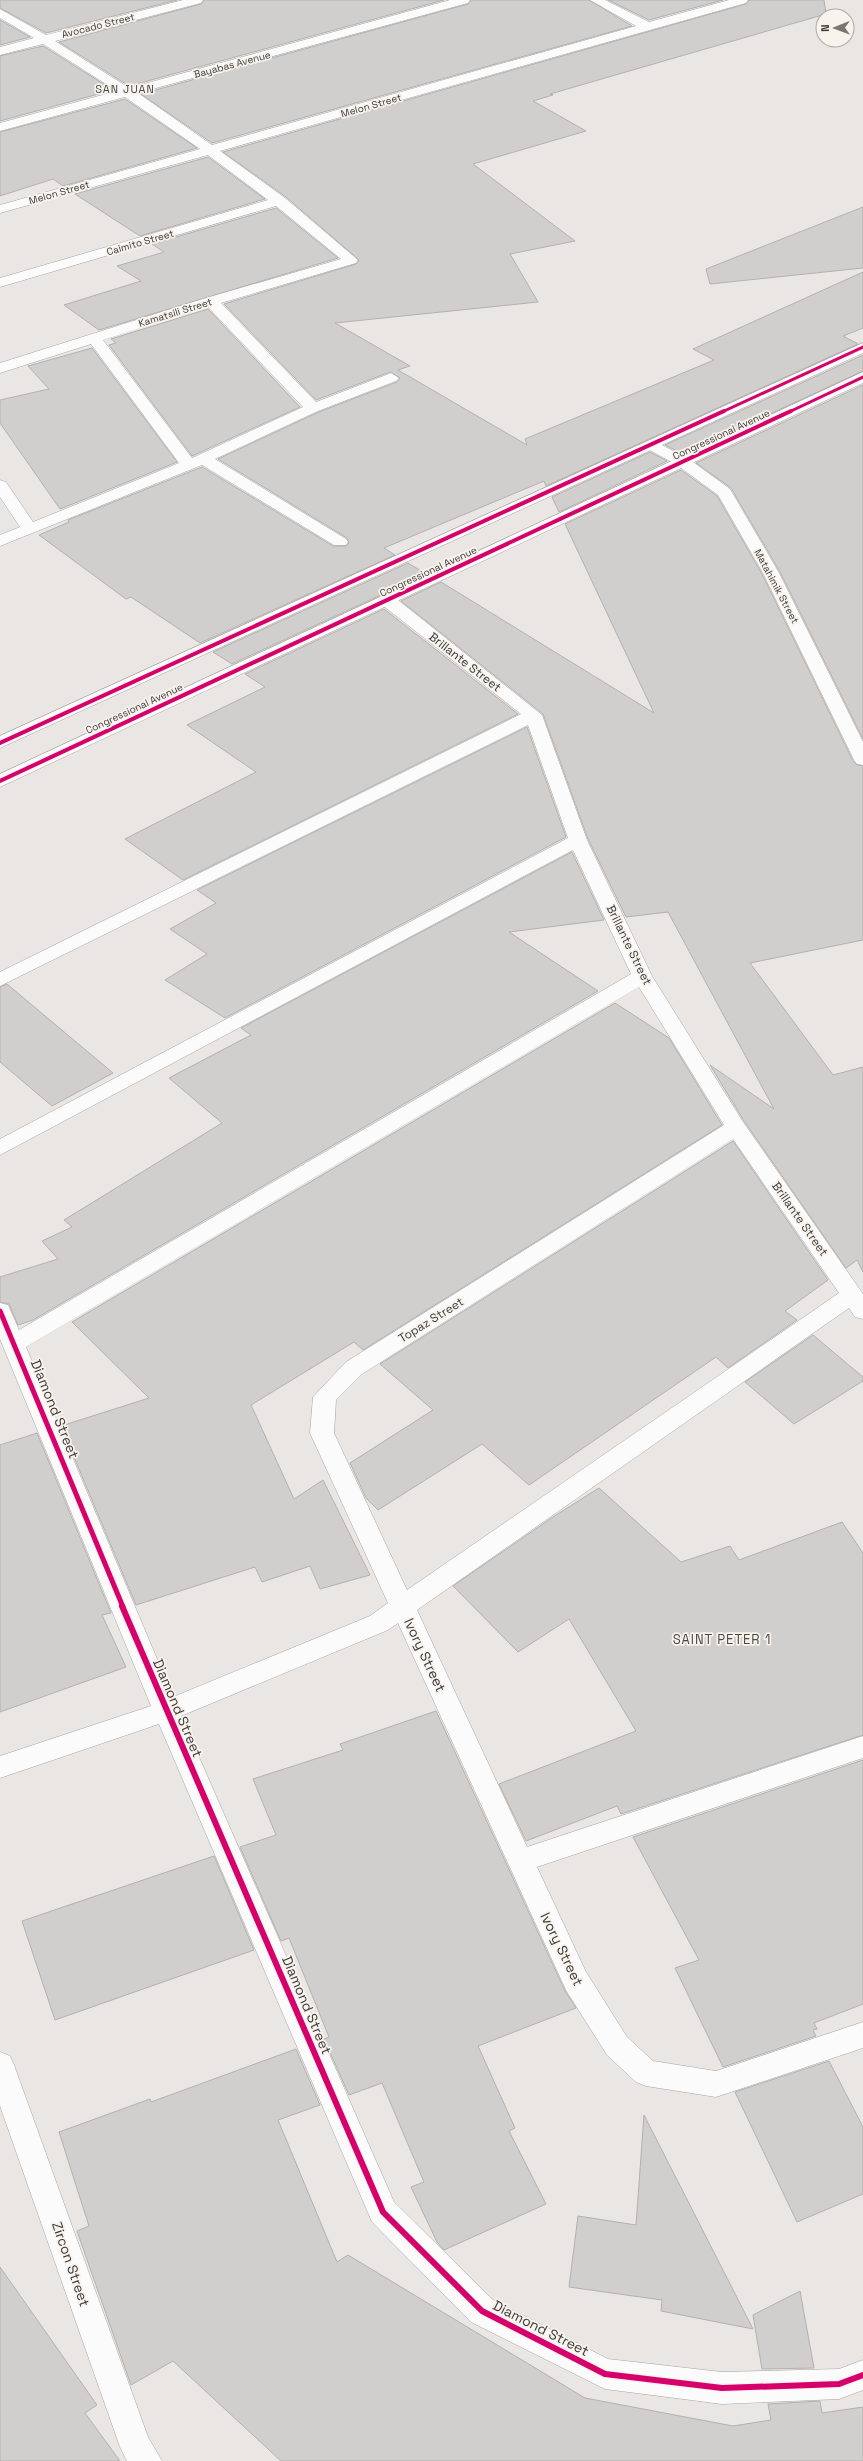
<svg xmlns="http://www.w3.org/2000/svg" width="863" height="2461" font-family="'Space Grotesk',sans-serif">
<style>
.building{fill:#d1cfcd;stroke:#b3b1af}
.lines{fill:none;stroke-linecap:round;stroke-linejoin:round}
.minor-casing{stroke:#a7a5a3;stroke-width:1}
.major-casing{stroke:#a7a5a3;stroke-width:1}
.minor{fill:#fcfbfb;fill-rule:evenodd}
.major{fill:#fcfbfb;fill-rule:evenodd}
.cycleway-far3-casing{stroke:#f9f3ee;stroke-width:4.5}
.cycleway-far2-casing{stroke:#f9f3ee;stroke-width:6}
.cycleway-far1-casing{stroke:#f9f3ee;stroke-width:8}
.cycleway-casing{stroke:#f9f3ee;stroke-width:9}
.cycleway-far3{stroke:#d6006c;stroke-width:3}
.cycleway-far2{stroke:#d6006c;stroke-width:4}
.cycleway-far1{stroke:#d6006c;stroke-width:5}
.cycleway{stroke:#d6006c;stroke-width:6}
.labels{text-anchor:middle;stroke-width:3.5;stroke-linejoin:round;paint-order:stroke}
.far-street-label{font-size:10px;fill:#3d3a38;stroke:#f9f3ee}
.far-neighbourhood-label{font-size:11px;letter-spacing:1px;fill:#4b4742;stroke:#f9f3ee}
.street-label{font-size:12px;fill:#3d3a38;stroke:#f9f3ee}
.neighbourhood-label{font-size:13px;letter-spacing:1px;fill:#4b4742;stroke:#f9f3ee}
.near-street-label{font-size:14px;fill:#3d3a38;stroke:#f9f3ee}
</style>
<rect width="100%" height="100%" fill="#e9e6e4"/>
<path class="building" d="M0,0h177l-131,33 -46,-25z
M204,0h240l-315,86 -70,-44 142,-38z
M471,0h118l43,26 -420,117 -71,-49 327,-90z
M608,0h115l-74,20z
M749,0h75l2,14 -276,80 3,1 -20,6 53,30 -113,33 102,77 -65,13 28,48 -203,21 75,43 -12,4 129,75 -2,-6 189,-79 -21,-11 170,-77v56l-20,8 15,8 -312,142 -2,-5 -160,67 11,7 -195,88 -69,-46 -5,2 -87,-64 30,-13 -1,-2 134,-53 131,79h13l3,-3 -2,-5 -129,-79 101,-47 78,-30 3,-4 -10,-6 -74,28 -92,-96 132,-40 3,-4 -73,-63 -63,-45 523,-148z
M0,20l30,17 -30,8z
M43,46l70,44 -113,31v-65z
M125,99l72,49 -134,38 -10,-7 -53,17v-64z
M208,157l57,42 -125,37 -65,-42z
M863,207v61l-153,16 -4,-15z
M276,208l62,50 -239,72 -35,-25 77,-24 -24,-15 47,-14 -12,-8z
M208,309l92,98 -108,49 -83,-111 7,-2 -5,-4z
M92,348l85,114 -117,47 -60,-86v-23l49,-11 -21,-23z
M863,355v16l-180,83 -18,-9z
M863,385v354l-83,-167 -49,-84 -35,-25z
M650,452l17,9 -108,51 -7,-15z
M681,470l36,26 45,78 91,187 4,4 6,1v174l-113,23 83,112 30,-8v205l-6,-12 -11,8 -102,-147 -34,-56 64,44 -106,-197 -42,5 -38,-78 -45,-125 -142,-113 40,-19 213,131 -89,-189z
M408,563l18,11 -194,90 -19,-12z
M384,609l134,105 -335,166 -58,-41 131,-67 -69,-47 78,-38 -20,-13z
M527,727l39,110 -341,181 -60,-38 42,-26 -37,-25 46,-26 -19,-13z
M572,852l32,68 -95,12 89,59 -565,329 -15,5 -9,-21 -9,-2v-25l58,-18 -16,-18 30,-14 -8,-7 158,-97 -53,-45 82,-43 -10,-7z
M7,984l106,89 -61,33 -52,-44v-75z
M615,1003l54,35 53,87 -359,225 -9,-8 -103,63 43,94 29,-19 47,95 -50,14 -10,-23 -48,16 -7,-15 -119,38 -75,-179 88,-28 -77,-76z
M733,1141l95,139 -43,31 12,9 -69,48 -12,-11 -187,128 -47,-41 -104,66 -12,-12 -16,-35 83,-53 -53,-46z
M813,1335l50,42v4l-69,43 -49,-42z
M37,1433l74,180 -9,2 24,52 -126,45v-267z
M599,1488l82,74 49,-16 9,14 103,-38 21,31v182l-242,79 -4,-8 -91,35 -27,-57 137,-53 -67,-112 -51,33 -65,-66 100,-69z
M436,1711l129,280 11,17 -98,38 37,82 -6,3 37,73 -102,46 -7,-8 -26,-55 13,-5 -42,-99 -33,12 -25,-56 5,-2 -40,-99 -8,3 -41,-94 36,-12 -23,-56 90,-29 -3,-6z
M863,1760v244l-49,19 3,6 -4,1 3,6 -93,31 -48,-99 24,-8 -66,-123z
M214,1856l40,94 -199,70 -33,-99z
M296,2049l24,56 -42,15 59,142 11,-7 237,143 148,28 38,-6 -3,-16 52,-3 2,12 41,-6v54h-582l-108,-100 -42,24 -54,-154 12,-5 -30,-94 91,-33 1,3z
M829,2061l34,66v67l-66,28 -62,-130z
M644,2115l109,214 -92,-18 1,-11 -93,-13 9,-71 58,9z
M0,2267l97,138 -12,8 35,48h-120z
M800,2291l14,77 -52,1 -9,-54z"/>
<g class="lines">
<g class="minor-casing">
<path id="minor" d="M183,0h20l-2,3 -146,38 74,47 321,-88h20l-2,3 -330,90 74,52 424,-119 -46,-26h15l44,22 80,-22h19l-2,3 -526,148 65,47 73,62 -2,3 -135,40 95,99 70,-27 5,-2 8,5 -3,3 -78,30 -103,48 131,80 2,3 -2,3h-12l-132,-80 -202,81v-11l20,-8 -20,-30v-17l6,2 27,40 146,-59 -88,-119 -91,29v-10l206,-65 135,-39 -65,-53 -276,81v-9l268,-78 -60,-45 -208,58v-8l200,-56 -75,-52 -125,34v-8l117,-32 -74,-47 -43,11v-8l34,-9 -34,-20v-9l46,26zM208,307l95,100 -111,51 -89,-118z
M652,440l37,19 41,30 49,84 84,169v23l-6,-1 -3,-4 -91,-187 -45,-78 -41,-30 -31,-17 -2,-3z
M387,595l6,1 149,119 45,125 65,136 91,146 120,172v25l-8,-2 -6,-9 -432,302 110,237 336,-111v22l-326,109 49,105 41,65 26,24 63,10 147,-49v26l-147,49 -70,-11 -10,-4 -29,-27 -41,-65 -168,-367 -10,7 -207,86 213,486 99,98 115,59 114,13 117,-3 24,-9v30l-24,9 -117,5 -117,-15 -134,-67 -99,-100 -213,-498 -159,54v-22l151,-50 -151,-367v-36l8,2 11,25 612,-356 -58,-124 -573,305v-16l568,-301 -40,-113 -528,261v-14l521,-258 -140,-110 -2,-4 2,-4zM639,987l85,138 -378,237 -33,35 -3,36 78,170 -18,13 -197,81 -147,-350zM733,1139l106,154 -432,297 -73,-157 2,-33 26,-26z
M0,2052l10,4 4,9 134,372 14,24h-35l-7,-14 -120,-341z"/>
</g>
<g class="major-casing">
<path id="major" d="M863,343v10l-863,395v-12z
M863,372v11l-863,404v-13z"/>
</g>
<use href="#minor" class="minor"/>
<use href="#major" class="major"/>
<g class="cycleway-far3-casing">
<path id="cycleway-far3" d="M722,412l141,-65
M789,412l74,-35"/>
</g>
<g class="cycleway-far2-casing">
<path id="cycleway-far2" d="M0,743l724,-332
M0,781l791,-370"/>
</g>
<g class="cycleway-far1-casing">
<path id="cycleway-far1" d="M0,1311l123,296"/>
</g>
<g class="cycleway-casing">
<path id="cycleway" d="M122,1606l261,606 99,99 123,63 117,14 117,-4 24,-9"/>
</g>
<use href="#cycleway-far3" class="cycleway-far3"/>
<use href="#cycleway-far2" class="cycleway-far2"/>
<use href="#cycleway-far1" class="cycleway-far1"/>
<use href="#cycleway" class="cycleway"/>
</g>
<g class="labels">
<g class="far-street-label">
<text transform="translate(98 25) rotate(-14)" y="4">Avocado Street</text>
<text transform="translate(232 64) rotate(-15)" y="4">Bayabas Avenue</text>
<text transform="translate(371 105) rotate(-16)" y="4">Melon Street</text>
<text transform="translate(59 192) rotate(-16)" y="4">Melon Street</text>
<text transform="translate(140 242) rotate(-16)" y="4">Caimito Street</text>
<text transform="translate(175 312) rotate(-17)" y="4">Kamatsili Street</text>
<text transform="translate(721 434) rotate(-25)" y="4">Congressional Avenue</text>
<text transform="translate(428 571) rotate(-25)" y="4">Congressional Avenue</text>
<text transform="translate(777 586) rotate(62)" y="4">Matahimik Street</text>
<text transform="translate(134 708) rotate(-25)" y="4">Congressional Avenue</text>
</g>
<g class="far-neighbourhood-label">
<text x="125" y="93">SAN JUAN</text>
</g>
<g class="street-label">
<text transform="translate(465 662) rotate(38)" y="4">Brillante Street</text>
<text transform="translate(629 945) rotate(64)" y="4">Brillante Street</text>
<text transform="translate(800 1219) rotate(55)" y="4">Brillante Street</text>
<text transform="translate(431 1320) rotate(-32)" y="4">Topaz Street</text>
</g>
<g class="neighbourhood-label">
<text x="722" y="1644">SAINT PETER 1</text>
</g>
<g class="near-street-label">
<text transform="translate(55 1409) rotate(68)" y="5">Diamond Street</text>
<text transform="translate(425 1655) rotate(65)" y="5">Ivory Street</text>
<text transform="translate(178 1708) rotate(67)" y="5">Diamond Street</text>
<text transform="translate(562 1949) rotate(64)" y="5">Ivory Street</text>
<text transform="translate(307 2005) rotate(67)" y="5">Diamond Street</text>
<text transform="translate(71 2264) rotate(71)" y="5">Zircon Street</text>
<text transform="translate(541 2328) rotate(27)" y="5">Diamond Street</text>
</g>
</g>
<g transform="translate(835 28) rotate(269)"><circle r="19" fill="#f9f3ee" stroke="#aea9a5"/>
<path d="M0-3L7 15L0 10L-7 15Z" fill="#797674"/>
<text y="-6" font-size="11" font-weight="bold" text-anchor="middle" fill="#3d3a38">N</text>
</g>
</svg>
